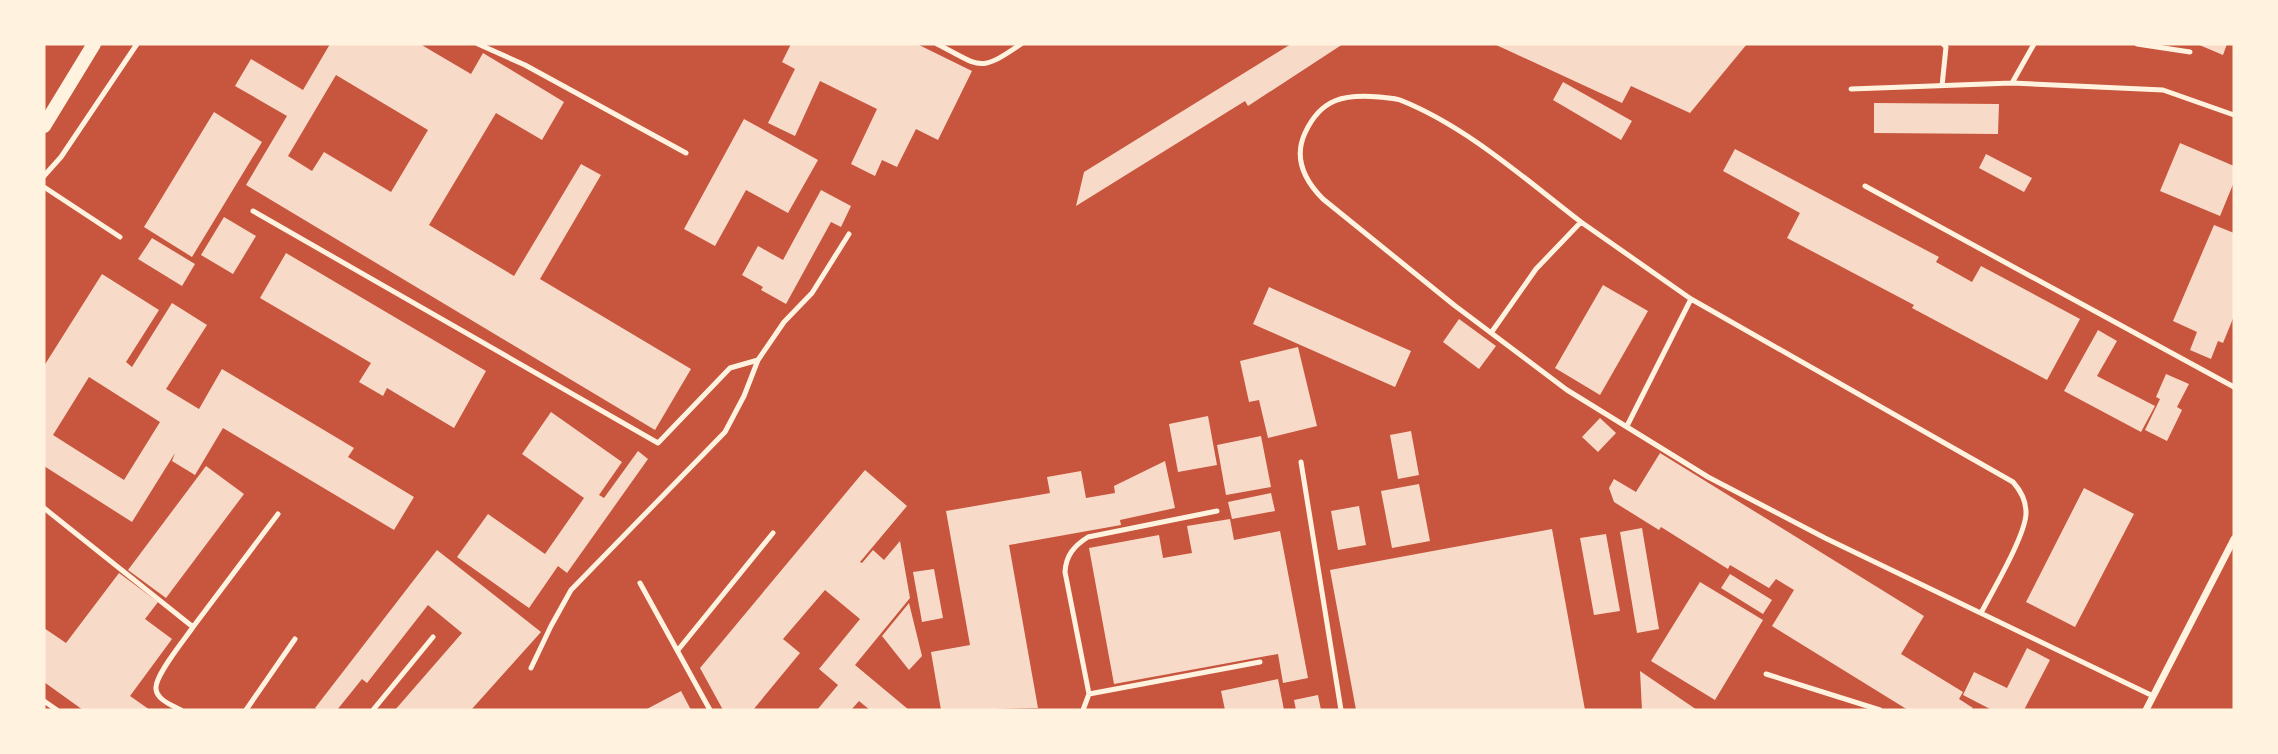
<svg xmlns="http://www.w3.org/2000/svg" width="2278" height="754" font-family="'IBM Plex Serif',serif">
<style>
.building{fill:#f7dbc8;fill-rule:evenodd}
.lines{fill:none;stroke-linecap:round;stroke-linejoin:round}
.service{stroke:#fff3e0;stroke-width:5}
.minor{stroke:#fff3e0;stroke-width:7}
.secondary{stroke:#fff3e0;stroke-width:14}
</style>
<rect width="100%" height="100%" fill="#c8553d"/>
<path class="building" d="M330,44h90l51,30 12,-21 81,49 -22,38 -46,-27 -67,112 85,51 67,-112 20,11 -61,104 151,90 -36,61 -409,-245 41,-69 -52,-30 16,-27 52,31zM336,75l92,55 -37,62 -67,-40 -12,19 -24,-15z
M791,44h126l55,27 -34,69 -22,-11 -19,38 -15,-7 -7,16 -24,-12 26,-55 -57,-28 -25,55 -27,-13 27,-54 -13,-7z
M1291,44h52l-95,62 -3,-5 -169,105 8,-34z
M1494,44h253l-57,69 -59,-27 -9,17z
M2197,44h30l-4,11z
M1563,82l69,39 -11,19 -68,-40z
M1874,103l125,1 -1,30 -124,-1z
M214,112l48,30 -70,115 -48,-30z
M744,119l74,41 -30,53 -42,-23 -31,56 -31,-17z
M2180,143l54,23v16l-14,34 -60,-25z
M1735,149l204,108 -3,5 36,20 9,-16 99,53 -33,61 -135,-72 2,-3 -127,-67 13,-25 -77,-42z
M1986,154l46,24 -8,14 -45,-24z
M821,190l30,16 -10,21 -10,-5 -45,82 -25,-14 2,-3 -21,-12 16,-29 25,14z
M224,217l32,19 -23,38 -32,-19z
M2214,225l20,8v83l-11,27 -5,-2 -7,18 -21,-9 7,-18 -24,-11z
M152,238l43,26 -13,22 -44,-27z
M286,253l200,118 -32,57 -67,-40 -4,8 -24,-14 12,-19 -111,-65z
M102,274l57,36 -33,52 6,5 40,-64 35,22 -41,64 33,20 23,-40 132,79 -6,9 66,40 -20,33 -171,-102 -28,47 -23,-14 3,-8 -43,69 -88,-56v-100zM89,377l71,45 -36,58 -71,-45z
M1603,285l45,26 -48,84 -45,-27z
M1269,287l142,64 -16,36 -142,-63z
M1459,319l37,27 -17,23 -36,-27z
M2098,330l19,11 -20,35 58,30 -14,26 -77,-41z
M1298,347l19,79 -49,12 -9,-38 -10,2 -9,-41z
M2166,374l23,10 -12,23 5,3 -15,31 -22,-11 15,-31 -4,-2z
M551,412l71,50 -23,33 5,3 34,-47 10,8 -81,114 -9,-7 -29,42 -72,-51 31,-43 57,40 39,-56 -62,-44z
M1208,416l9,49 -39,7 -9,-48z
M1600,418l16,15 -18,19 -16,-15z
M1411,431l8,44 -21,4 -8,-44z
M1261,436l10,51 -45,8 -9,-50z
M1660,453l264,163 -23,38 62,38 -4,7 14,9 -2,2h-63l-136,-84 22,-36 -18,-11 -7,9 -39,-23 -2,4 -67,-42 -2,3 -45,-28 -5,-14 5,-9 22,13z
M1165,461l10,47 -55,12 1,5 -112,20 29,163 -97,2 -10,-58 39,-7 -24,-134 104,-18 -3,-16 34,-6 5,27 29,-5 -1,-7z
M206,466l38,28 -78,104 -38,-28z
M865,470l42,36 -47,56 2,1 11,-13 11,10 16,-19 10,57 -55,67 54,45h-39l-11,-9 -8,9h-34l21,-25 -19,-16 41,-50 -35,-29 -42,49 17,14 -47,57h-30l-23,-42z
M1419,484l11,57 -38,7 -11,-57z
M2084,488l50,26 -59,113 -49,-25z
M1271,493l4,18 -43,8 -4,-17z
M1359,506l7,39 -28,5 -7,-39z
M1230,519l4,21 46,-9 28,147 -25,5 -5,-29 -164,30 -25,-136 70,-13 4,23 29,-5 -5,-27z
M1642,528l17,101 -22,4 -17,-101z
M1552,529l33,181h-229l-26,-140z
M1606,534l14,77 -26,4 -14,-77z
M437,550l104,82 -70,78h-76l67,-77 -34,-28 -61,78 -5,-4 -25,31h-19l-3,-2z
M934,569l9,49 -21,4 -9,-50z
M119,573l39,29 -13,17 27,20 -42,57 20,14h-67l-39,-28v-54l22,15z
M1730,574l42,26 -9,14 -42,-26z
M1700,582l63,38 -48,80 -64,-39z
M909,603l13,53 -13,14 -27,-34z
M2027,648l23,12 -26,50h-32l-29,-15 11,-23 33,16z
M1640,671l57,39h-55z
M1278,679l6,31h-59l-4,-19z
M681,691l10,19h-46z
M1318,695l3,15h-25l-2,-10z"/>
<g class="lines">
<path class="service" d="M478,44l47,21 161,88
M937,44c44,22 41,30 84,0
M2137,44l53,8
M2012,83l22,-39
M1942,86l4,-39 -3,-3
M1851,89l161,-6 151,7 71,25
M44,176l17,-19 76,-113
M1865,186l369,201
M44,187l76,50
M253,211l405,232 72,-75 28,-8
M1581,222c-56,-43 -115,-96 -181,-122 -6,-2 -14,-2 -21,-3 -34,-3 -58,1 -74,36 -12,26 0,48 18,66l131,106 113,85 141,87 117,61 328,158
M1491,333l45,-64 45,-47 110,77 322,183c8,9 13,18 13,30 1,21 -34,80 -45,101
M1627,426l64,-127
M1301,462l40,248
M44,508l149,119c-8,12 -39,49 -37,62 1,11 16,16 25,21
M640,583l70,127
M193,627l85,-113
M678,650l95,-117
M531,668l20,-42 20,-36 154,-158 19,-36 14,-36 26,-38 28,-29 37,-59
M1766,674l114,36
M1089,694l-24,-122c1,-17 9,-26 23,-35l129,-26
M44,701l13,9
M246,710l49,-71
M373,710l60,-73
M1083,710l6,-16 171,-32"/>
<path class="minor" d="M2146,710l88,-171"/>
<path class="secondary" d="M44,126l50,-82"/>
</g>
<rect width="2278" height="754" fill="none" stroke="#fff3e0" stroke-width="91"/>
</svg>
